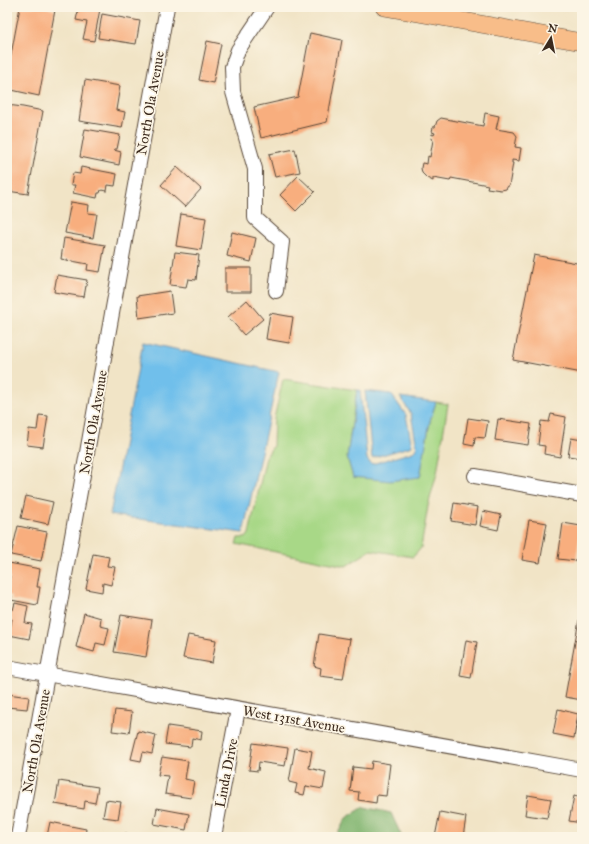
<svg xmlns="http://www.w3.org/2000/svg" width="589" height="844" font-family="'IM FELL Great Primer',serif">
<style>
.green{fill:#a8d887;stroke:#728152}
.forest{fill:#86b874;stroke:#607149}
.water{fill:#70bfeb;stroke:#567484}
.building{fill:#f8ae7e}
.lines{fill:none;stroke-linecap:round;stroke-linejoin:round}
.minor-casing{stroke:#564637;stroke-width:16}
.major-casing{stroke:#564637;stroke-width:18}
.minor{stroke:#fff;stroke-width:14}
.major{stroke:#f8bd89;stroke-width:17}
.labels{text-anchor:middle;stroke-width:3.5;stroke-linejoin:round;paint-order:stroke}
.street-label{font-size:14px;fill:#3b2a1e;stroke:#fcf5e5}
</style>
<rect width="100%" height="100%" fill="#fcf5e5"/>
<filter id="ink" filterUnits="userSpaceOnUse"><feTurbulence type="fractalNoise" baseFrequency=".025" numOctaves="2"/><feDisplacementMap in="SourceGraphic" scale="8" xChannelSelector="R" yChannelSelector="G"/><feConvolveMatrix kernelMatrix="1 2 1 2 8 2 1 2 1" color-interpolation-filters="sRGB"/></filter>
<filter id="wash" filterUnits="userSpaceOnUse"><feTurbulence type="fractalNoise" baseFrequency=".012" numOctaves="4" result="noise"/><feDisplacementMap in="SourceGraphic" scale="16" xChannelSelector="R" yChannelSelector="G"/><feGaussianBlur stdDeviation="0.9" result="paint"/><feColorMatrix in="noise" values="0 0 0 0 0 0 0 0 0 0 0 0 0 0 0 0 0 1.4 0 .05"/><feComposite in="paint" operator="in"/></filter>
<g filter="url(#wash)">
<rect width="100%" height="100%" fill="#f1e4c6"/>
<path class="green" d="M283,379l74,11 -10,67 6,20h67l10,-56 6,-19 12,2 -11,69 -9,33 -7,42 -8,9 -42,-7 -25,16 -110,-22 2,-6h8l3,-4 17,-77 7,-11 1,-27z"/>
<path class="forest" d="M364,807l27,6 10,22v2h-65l10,-19z"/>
<path class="water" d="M143,342l136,30 -36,161 -133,-18z
M357,390h3l7,69 2,3 3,2 41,-12 4,-4 -6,-34 -11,-17 36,5 -6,19 -10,56 -30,4 -37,-4 -6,-20z
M365,391l26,3 15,21 6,31 -40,12z"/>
<g id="blocks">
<path class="building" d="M20,7h24l11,3 -16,86 -32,-7v-13z
M79,7h15l6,2 -6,32 -11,-2 4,-17 -11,-2z
M102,14l38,7 -4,23 -38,-6z
M310,33l32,7 -15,82 -66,16 -7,-31 44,-10z
M207,41l14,3 -8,39 -14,-3z
M85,80l35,6 -4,24 9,2 -3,16 -43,-7z
M7,105l16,2 20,4 -15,83 -21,-3z
M485,113l14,3 -3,13 18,3 3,4 -2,11 6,1 -2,13 -7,-1v3h1l-4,23h-1l-2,3 -5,1 -14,-2 1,-3 -37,-7 -1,3 -17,-3v3l-6,-3 -5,-5 -1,-5 1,-5 5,1 1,-8 2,1 3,-17 -2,-1 1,-5 2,1 1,-2 -3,-1 1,-5h2l2,-6 4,-3 42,8z
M85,129l35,6 -3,14h-3v1l7,2 -2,13 -39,-8z
M295,149l5,23 -25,5 -6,-23z
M81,167l36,7 -2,12 -7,-1 -1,6 -6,-1 -1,3h-2l-1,5 -24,-5 2,-8h-4l2,-12 7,1z
M177,167l24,22 -16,18 -24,-22z
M298,176l17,16 -19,19 -16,-16z
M71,202l18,3 -1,8 9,1 -4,24 -28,-5z
M181,214l25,4 -5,32 -25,-4z
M232,232l24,6 -5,24 -24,-6z
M64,238l41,7 -5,27 -13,-2 1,-6 -27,-5z
M175,252l24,3 -3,25 -8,-1 -2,8 -16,-2z
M534,255l48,9v109l-69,-13z
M225,268h26v24h-26z
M57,275l30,5 -3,17 -30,-5z
M170,291l3,22 -34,5 -2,-22z
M247,300l16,19 -19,16 -16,-18z
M270,313l23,4 -4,26 -23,-4z
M551,414l15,3 -6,40 -16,-3 1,-8 -7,-1 3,-24 8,1z
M39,415l9,1 -5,31 -16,-2 2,-16 8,1z
M468,418l20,3 -3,17 -10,-1 -1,9 -10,-2z
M498,419l33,5 -3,21 -33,-5z
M571,438l11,2v18l-14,-2z
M26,496l27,6 -5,22 -27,-6z
M454,503l24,4 -3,18 -24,-4z
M483,511l18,4 -3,15 -18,-4z
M529,520l18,3 -7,40 -18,-3z
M563,523l18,3 -5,35 -18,-2z
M18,526l29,6 -6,29 -30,-6z
M93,554l16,3 -2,9 8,1 -4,18 -8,-2 -1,9 -16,-3z
M9,563l31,6 -3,18h3l-3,18 -26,-5 1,-4 -5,-1 3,-19 -3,-1z
M15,603l13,3 -3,17 7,1 -3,15 -20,-4 3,-16 -5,-1v-9l6,1z
M84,613l17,5 -1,8 9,2 -4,17 -9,-2 -2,9 -18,-5z
M121,615l31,5 -6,37 -32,-5z
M579,620l3,1v79l-17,-3z
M319,634l31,5 -7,40 -23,-3 1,-8 -7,-2z
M188,635l28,5 -4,23 -29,-5z
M466,640l11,2 -6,36 -11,-2z
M8,694l21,3 -2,12 -20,-2z
M558,709l20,5 -4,24 -21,-4z
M115,710l17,2 -3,21 -17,-2z
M579,717l3,1v12l-5,-1z
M168,726l34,5 -1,9 -9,-2 -1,9 -26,-3z
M138,731l18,4 -4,19 -9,-2 -2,9 -10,-2z
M253,743l35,5 -3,18 -26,-4 -1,9 -9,-1z
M295,748l17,3 -3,17 17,4 -3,17 -17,-3 -2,9 -9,-2 2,-9 -8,-2z
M162,757l26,4 -3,18 9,2 -3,17 -26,-4 3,-18 -10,-1z
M372,761l18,3 -4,32 -9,-1 -1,8 -18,-3 1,-8 -9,-1 3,-24 18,2z
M59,781l39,6 -3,16 -10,-2 -1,8 -29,-5z
M528,795l23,4 -4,19 -22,-3z
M574,796l8,2v25l-13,-2z
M106,800l15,2 -3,17 -15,-2z
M157,808l32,6 -3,16 -32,-6z
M440,812l26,5 -3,20h-28z
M50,822l36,7 -1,8 -38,-1z
M125,833l17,3v1h-18z"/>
</g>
</g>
<g filter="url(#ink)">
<use href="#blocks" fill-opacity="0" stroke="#564637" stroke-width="1"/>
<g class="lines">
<g class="minor-casing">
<path id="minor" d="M267,7l-29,43 -6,17 1,25 22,77v49l27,24 -6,49
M475,476l107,19
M7,667l575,103
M18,837l149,-830
M214,837l24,-128"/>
</g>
<g class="major-casing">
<path id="major" d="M384,7l198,35"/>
</g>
<use href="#minor" class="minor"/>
<use href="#major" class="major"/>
</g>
</g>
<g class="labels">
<g class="street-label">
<text transform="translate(150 103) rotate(-80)" y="5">North Ola Avenue</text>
<text transform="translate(93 422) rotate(-80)" y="5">North Ola Avenue</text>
<text transform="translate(294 719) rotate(10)" y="5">West 131st Avenue</text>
<text transform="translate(36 741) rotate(-80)" y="5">North Ola Avenue</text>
<text transform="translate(226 773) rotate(-79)" y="5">Linda Drive</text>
</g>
</g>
<rect width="589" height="844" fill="none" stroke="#fcf5e5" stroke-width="24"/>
<g transform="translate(551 38) rotate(10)" stroke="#fcf5e5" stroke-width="3" paint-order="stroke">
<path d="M0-3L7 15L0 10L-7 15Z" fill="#3b2a1e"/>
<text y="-6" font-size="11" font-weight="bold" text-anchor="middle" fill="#3b2a1e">N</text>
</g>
</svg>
